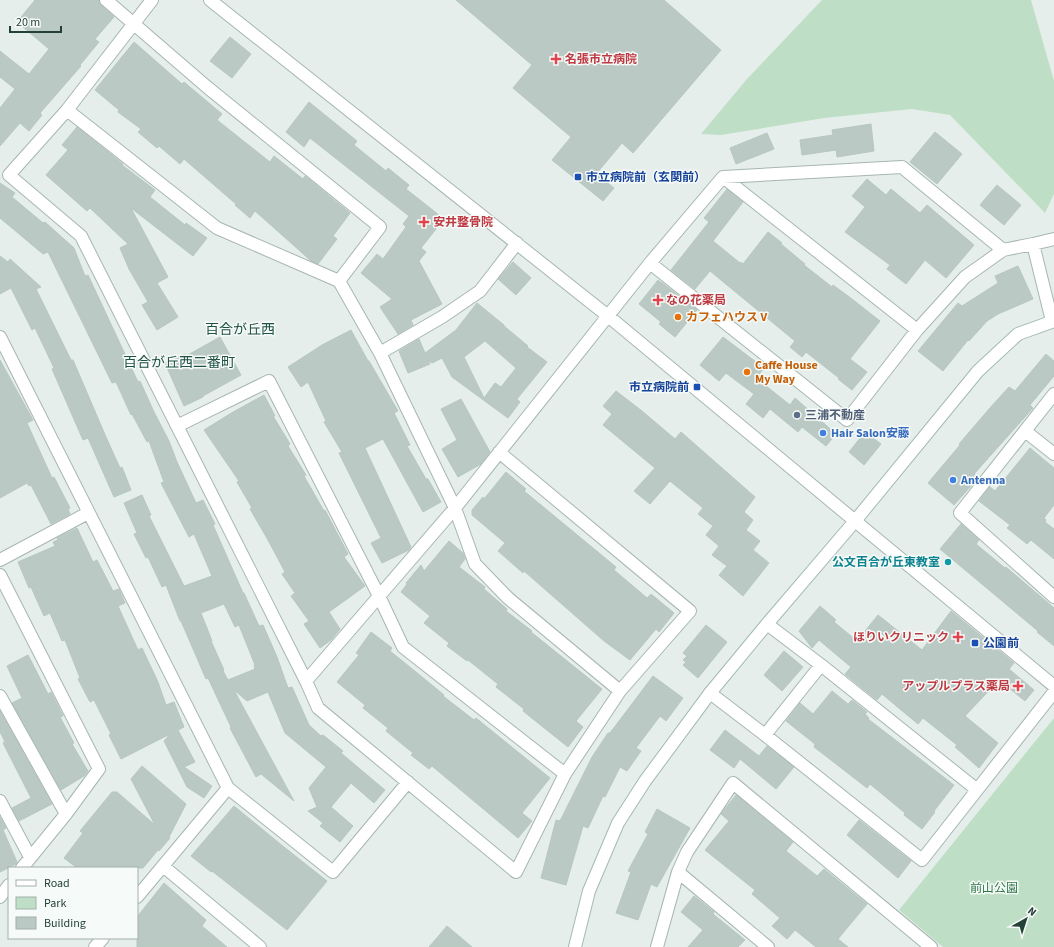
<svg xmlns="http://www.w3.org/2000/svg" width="1054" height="947" font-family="'Source Sans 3','Noto Sans JP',sans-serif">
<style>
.green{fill:#bedfc6}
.building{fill:#bac9c3;stroke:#b7c8c0;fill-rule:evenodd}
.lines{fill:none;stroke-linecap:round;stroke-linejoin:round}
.street-casing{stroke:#a7b6b1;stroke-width:14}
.secondary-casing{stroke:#a3bab1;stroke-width:14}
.street{stroke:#fff;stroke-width:12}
.secondary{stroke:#fff;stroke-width:12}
.health-dot{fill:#e0444e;stroke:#f6faf8;stroke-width:1.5}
.transit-dot{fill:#1a4fb4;stroke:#f6faf8;stroke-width:1.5}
.food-dot{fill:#e8710a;stroke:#f6faf8;stroke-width:1.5}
.service-dot{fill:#5c6f8a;stroke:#f6faf8;stroke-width:1.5}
.shop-dot{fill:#3f7fe0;stroke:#f6faf8;stroke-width:1.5}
.culture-dot{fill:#0f9aa8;stroke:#f6faf8;stroke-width:1.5}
.labels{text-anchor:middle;stroke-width:3;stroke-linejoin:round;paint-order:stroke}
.health-label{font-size:12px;font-weight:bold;fill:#be3a42;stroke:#f6faf8;text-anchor:start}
.transit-label{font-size:12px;font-weight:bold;fill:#164399;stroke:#f6faf8;text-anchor:start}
.food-label{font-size:12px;font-weight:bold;fill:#c56008;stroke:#f6faf8;text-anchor:start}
.service-label{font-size:12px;font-weight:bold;fill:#4e5e75;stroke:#f6faf8;text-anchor:start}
.shop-label{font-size:12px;font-weight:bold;fill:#366cbe;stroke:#f6faf8;text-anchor:start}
.culture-label{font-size:12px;font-weight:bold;fill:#0d838f;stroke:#f6faf8;text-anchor:end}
.park-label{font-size:12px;fill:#2e7748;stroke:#f6faf8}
.quarter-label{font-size:14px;fill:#205245;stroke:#f6faf8}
</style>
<rect width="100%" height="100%" fill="#e5eeea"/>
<path class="green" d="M822,0h209l23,81v113l-9,19 -95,-98 -38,-6 -88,9 -103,17 -20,-1 46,-55z
M1054,718v229h-111l-44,-37z"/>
<path class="building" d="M35,0h64l2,5 13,12 -19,22 4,3 -19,23 1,1 -41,47 2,2 -13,16 -9,-8 -20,23v-38l15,-19 -15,-12v-26l29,23 20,-25 -32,-27z
M456,0h208l57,50 -88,103 -11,-10 -26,31 18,14 -11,13 -51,-41 19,-23 -58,-49 19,-23z
M230,37l21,17 -19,24 -22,-17z
M134,42l48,42 2,-2 38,32 -5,6 53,42 4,-6 29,23 2,-3 45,37 -17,23 4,3 -19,25 -7,-3 -11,-10 -45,-40 -5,7 -15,-13 1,-1 -52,-45 -4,5 -21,-18 -2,2 -19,-16 3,-3 -23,-17 1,-2 -24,-20z
M309,102l48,39 -3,4 32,26 2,-3 21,17 -3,4 38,30 -23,29 5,4 -7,9 23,43 -31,16 2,5 -15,9 -18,-27 12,-8 -31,-26 16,-19 6,5 23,-32 -3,-3 6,-8 -99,-78 -6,9 -18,-15z
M871,124l3,27 -37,6 -1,-7 -34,5 -2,-15 33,-5 -1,-5z
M77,127l46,37 -1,1 33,25 -5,7 35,28 1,-2 21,15 -14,18 -62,-48 37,69 -11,6 21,34 -21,13 -15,-25 6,-3 -19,-33 -9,-21 8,-4 -38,-36 -3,3 -41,-36 22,-25 -6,-5z
M935,132l27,22 -25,30 -27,-22z
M767,133l7,16 -38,15 -6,-16z
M867,179l19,16 5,-6 29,24 7,-8 47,40 -28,33 -21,-18 -19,24 -19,-15 3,-4 -45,-33 20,-25 -13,-11z
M0,183l15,10 -3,4 31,26 2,-1 29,26 11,28 3,-1 50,107 2,-1 14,31 15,29 8,21 19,41 7,-3 12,24 -2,1 30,68h1l15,33 4,-1 14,32 11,31 4,-1 17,38 12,11 2,-1 20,16 -2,2 44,37 -11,13 -23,-20 -20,24 22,19 -13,16 -20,-16 3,-3 -15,-12 9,-4 -8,-19 17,-21 -41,-34 -17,-41 -21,9 -13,-11 60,111 -33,-27 -5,3 -26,-49 1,-1 -23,-49 -2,1 -25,-58h-1l-14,-36 -4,2 -14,-30 -2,1 -12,-24 3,-1 -13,-30 18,-8 9,20 -2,1 35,70 28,-10 -18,-42 -5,3 -28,-54 3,-1 -15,-41 -2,1 -15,-28 -1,1 -15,-33 -4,1 -64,-131 -5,2 -43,-36zM224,604l11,23 4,-2 16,40h-1l1,4 -27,11 -5,-9 1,-1 -13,-29h1l-11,-28z
M997,185l24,20 -17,20 -24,-20z
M727,189l16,13 -30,39 27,22 1,-1 2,2 25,-32 14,11 -1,1 24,20 -1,1 28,22 1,-2 19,14 28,22 -30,38 17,13 -15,18 -14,-11 1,-1 -33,-26 -4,5 -12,-10 5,-6 -85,-70 -15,18 -24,-19 38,-48 -5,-4z
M0,256l8,6 2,-3 31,28 -5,2 35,71h2l33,77 14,31 2,-1 9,23 -17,7 -26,-59 -5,2 -31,-71 2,-1 -19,-40 -3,2 -21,-42 -11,6z
M513,262l18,16 -15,17 -18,-16z
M1018,266l15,33 -35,15 -11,7 -18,20 -1,-1 -25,31 -25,-20 40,-48 4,3 36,-23 -3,-7z
M658,280l2,2h1l36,28 -22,27 -16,-13 2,-2 -22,-18z
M477,303l27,22v1l24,20 -1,1 20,15 -30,37 3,3 -12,16 -56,-41 -10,-19 -10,5 -4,-3 2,4 -22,9 -9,-22 20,-12 6,14 31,-23zM485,341l31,27 -15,19 -6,-4 -11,15 -20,-41z
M351,330l17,31h1l29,50 -4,2 16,32 -3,1 19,33h2l13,23 -18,10 -40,-73 -18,9 46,99 -2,3 -27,13 -11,-20 10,-5 -42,-85 3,-1 -18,-30 2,-1 -18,-39 -7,5 -13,-20 34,-22z
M220,337l21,38 -38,21v1l-19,9 -19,-43 20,-9 1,2z
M723,337l41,31 -8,10 34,27 5,-7 41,36 -10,12 -24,-19 -4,5 -28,-23 -7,9 -17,-14 8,-10 -28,-21 -7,8 -19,-16z
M1046,354l8,7v15l-24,29 3,3 -59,66 5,3 -25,28 -26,-22 32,-38 -1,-1 30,-35 20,-22 6,4z
M0,360l33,60 -6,3 25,55 2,-1 16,31 -2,1 2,5 -19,10 -20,-39 -2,1 -2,-3 -27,15z
M616,391l26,20 33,28 6,-7 74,65 -11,15 9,8 -7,10 14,11 -7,9 16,13 -26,33 -24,-21 8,-9 -15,-11 7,-9 -13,-11 7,-9 -15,-12 5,-6 -33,-27 -20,23 -16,-13 21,-23 -52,-43 9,-11 -9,-8z
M264,395l11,21h-2l17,28 -2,2 18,29 -2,1 20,35 1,-1 23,44 -4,3 21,29 -36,26 11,17 -9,11 -11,8 -16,-24 5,-3 -18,-25 4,-3 -13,-19 3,-2 -17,-32 -18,-31 2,-1 -15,-26 2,-1 -35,-51 29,-18z
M461,399l29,53 -9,12 -23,13 -16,-28 15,-9 -16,-31z
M865,432l16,12 -17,21 -15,-13z
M1030,448l24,20v37l-10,13 2,2 -1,2 9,7v30l-23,-19 -4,4 -20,-16 3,-3 -31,-24 11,-14 5,4z
M506,472l20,17 -2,2 92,76 -2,3 33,28 4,-4 23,19 -15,19 -3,-3 -26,31 -26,-19 -80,-70 -1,2 -25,-22 7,-8 -33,-28v-5l11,-13 1,2z
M961,524l18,16 -3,4 29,24 1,-1 48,41v38l-17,-14 1,-1 -98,-82z
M77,528l16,34 4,-2 16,31 6,-2 6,14 -7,3 20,44 4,-2 16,34 8,23 8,-3 10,25 -6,3 17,32 -11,5 28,19 -8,12 -17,-11 -23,-46 6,-7 -49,25 -12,-24 2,-1 -17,-34 -4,2 -12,-23 2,-1 -15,-38 -3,1 -12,-28 -6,3 -13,-29 -2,1 -11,-26 37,-16 -2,-4 5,-2 -1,-2z
M449,541l14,12 2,6 -6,8 26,20 -1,2 23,20 -1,2 26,20 -1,1 71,57 -26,32 7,6 -15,20 -45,-36 1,-2 -28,-22 2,-3 -30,-24 -1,1 -20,-15 2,-3 -25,-20 6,-7 -29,-24 6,-8 -1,-1 15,-18 3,6z
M820,606l16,14 -2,2 23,19 21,-26 44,35 29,-39 63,52 -5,6 25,21 -9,11 -26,-21 -34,36 33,27 -19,25 -24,-21 2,-2 -34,-27 -5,6 -36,-30 -5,6 -32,-26 6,-7 -32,-27 -7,8 -13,-17z
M706,625l21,17 -29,36 -15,-13 3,-3 -3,-2 4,-4 -4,-3z
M371,632l21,16 -2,3 26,21 28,23 -1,1 31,24 2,-2 74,60 -28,35 10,8 -14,17 -86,-72 -3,3 -18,-14 2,-2 -27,-22 2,-3 -25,-20 2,-3 -28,-23 22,-27 -3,-2z
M784,651l19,16 -21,24 -18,-16z
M28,655l20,39 3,-2 12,24 -3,1 14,26 -2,1 16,27 -4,5 -23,14 -49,-87 10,-5 -15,-32z
M653,676l30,22 -17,23 -6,-5 -24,32 5,3 -14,20 -7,-4 -15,30 -2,-1 -15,32 -5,-2 -17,59 -25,-7 15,-58 4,1 32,-64 16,-24h2z
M832,691l16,13 4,-4 15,12 -2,2 4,4 -1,1 86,66 -20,26 1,1 -13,17 -18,-14 1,-2 -35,-29 -3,4 -53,-41 1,-3 -29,-23 14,-18 13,11z
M0,711l52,93 -33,17 -7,-13 19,-10 -28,-55 2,-1 -5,-10z
M725,730l34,26 8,-10 27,21 -18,22 -36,-30 -6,9 -24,-18z
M142,766l44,38 -17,33 1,1 -11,13 -1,-1 -15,18h-66l-13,-10 19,-25 -3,-2 32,-39h5l38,33 -24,-46z
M736,795l57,47 -7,9 31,25 7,-7 43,35 -29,35 10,8h-32l-21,-17 -8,9 -15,-13 8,-8 -28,-24 3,-4 -50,-40 24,-29 -8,-7z
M234,806l50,41 43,34 -40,49 -75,-59 -1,1 -20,-16z
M657,809l33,19 -33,59 -6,-3 -13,36 -22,-7 15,-41 -3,-1 20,-37 -3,-2z
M0,817l6,11 -3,2 14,32 -1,2 -16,8z
M859,820l52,41 -13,17 -51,-43z
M164,883l42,37 -4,6 25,21h-90v-30z
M694,896l20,16 -1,2 32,26 -7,7h-50l15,-17 -22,-18z
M447,926l25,21h-43z"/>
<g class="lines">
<g class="street-casing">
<path id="street" d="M106,0l101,87 173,140 -41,54
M152,0l-85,110 -58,65 72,61 225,445 12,27 198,164 49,-98 55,-83 70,-80 -191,-159
M210,0l398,316 446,370
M67,110l150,118 122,53 41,72 75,155 20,56 33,34 112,93
M723,177l194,153
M1033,244l21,-5
M650,263l197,157 70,-90 48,-53 38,-27 30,-6 19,77
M0,337l228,451 105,84 75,-90
M380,353l62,-36 38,-26 37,-48
M1054,394l-94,119 94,84
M177,426l92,-45 110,215 24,51 162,127
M1025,431l29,23
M0,560l88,-47
M0,575l99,194 -33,45 -44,54
M767,624l54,41 155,124
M306,681l149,-173 195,-245 73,-86 179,-10 101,83
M710,693l55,42 157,125 132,-168
M0,696l66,118
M765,735l56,-70
M0,801l30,56
M163,866l97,81
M678,872l90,75
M0,897l9,-12
M137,897l91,-109
M95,947l8,-9
M657,947l21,-75 9,-20 46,-69 198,164"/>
</g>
<g class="secondary-casing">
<path id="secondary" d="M575,947l14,-56 29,-68 27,-42 65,-88 57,-69 88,-103 123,-150 40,-37 36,-13"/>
</g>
<use href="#street" class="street"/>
<use href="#secondary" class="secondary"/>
</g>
<g class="health-dot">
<path d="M554 53h4v4h4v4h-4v4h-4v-4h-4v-4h4z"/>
<path d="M422 216h4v4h4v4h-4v4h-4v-4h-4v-4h4z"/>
<path d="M656 294h4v4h4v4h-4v4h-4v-4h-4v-4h4z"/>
<path d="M956 631h4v4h4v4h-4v4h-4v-4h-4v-4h4z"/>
<path d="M1016 680h4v4h4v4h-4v4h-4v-4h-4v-4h4z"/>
</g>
<g class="transit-dot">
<rect x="574" y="173" width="8" height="8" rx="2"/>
<rect x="693" y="383" width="8" height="8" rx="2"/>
<rect x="971" y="639" width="8" height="8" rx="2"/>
</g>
<g class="food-dot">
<circle cx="678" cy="317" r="4"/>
<circle cx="747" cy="372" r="4"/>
</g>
<circle class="service-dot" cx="797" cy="415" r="4"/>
<g class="shop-dot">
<circle cx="823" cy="433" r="4"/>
<circle cx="953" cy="480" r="4"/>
</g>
<circle class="culture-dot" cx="948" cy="562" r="4"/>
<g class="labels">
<g class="health-label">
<text x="565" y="63">名張市立病院</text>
<text x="433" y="226">安井整骨院</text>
<text x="666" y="304">なの花薬局</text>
<text x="949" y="641" text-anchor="end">ほりいクリニック</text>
<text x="1010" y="690" text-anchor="end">アップルプラス薬局</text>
</g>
<g class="transit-label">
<text x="586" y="181">市立病院前（玄関前）</text>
<text x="689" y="391" text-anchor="end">市立病院前</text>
<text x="983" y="647">公園前</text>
</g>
<g class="food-label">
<text x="686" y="321">カフェハウス V</text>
<text x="755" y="369">Caffe House<tspan x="755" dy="14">My Way</tspan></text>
</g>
<g class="service-label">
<text x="805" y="419">三浦不動産</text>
</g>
<g class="shop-label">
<text x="831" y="437">Hair Salon安藤</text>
<text x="961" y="484">Antenna</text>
</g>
<g class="culture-label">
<text x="940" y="566">公文百合が丘東教室</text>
</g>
<g class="park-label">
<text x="994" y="892">前山公園</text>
</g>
<g class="quarter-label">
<text x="240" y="334">百合が丘西</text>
<text x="179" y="367">百合が丘西二番町</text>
</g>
</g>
<rect x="8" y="867" width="130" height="72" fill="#f6faf8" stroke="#a2b0ab"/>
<rect x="16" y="880" width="20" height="6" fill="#ffffff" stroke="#a2b0ab"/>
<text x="44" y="887" font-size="12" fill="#244038">Road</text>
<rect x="16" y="897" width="20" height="12" fill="#bedfc6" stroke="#a2b0ab"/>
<text x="44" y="907" font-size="12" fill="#244038">Park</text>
<rect x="16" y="917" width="20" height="12" fill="#bac9c3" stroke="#a2b0ab"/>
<text x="44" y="927" font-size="12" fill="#244038">Building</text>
<g transform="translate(1026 919) rotate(39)" stroke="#f6faf8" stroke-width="3" paint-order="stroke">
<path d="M0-3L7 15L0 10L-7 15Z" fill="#244038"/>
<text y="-6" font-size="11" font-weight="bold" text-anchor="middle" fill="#244038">N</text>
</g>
<path d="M10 26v6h51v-6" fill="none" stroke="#244038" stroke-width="2"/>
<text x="16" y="26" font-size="12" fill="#244038" stroke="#f6faf8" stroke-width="3" paint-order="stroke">20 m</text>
</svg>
